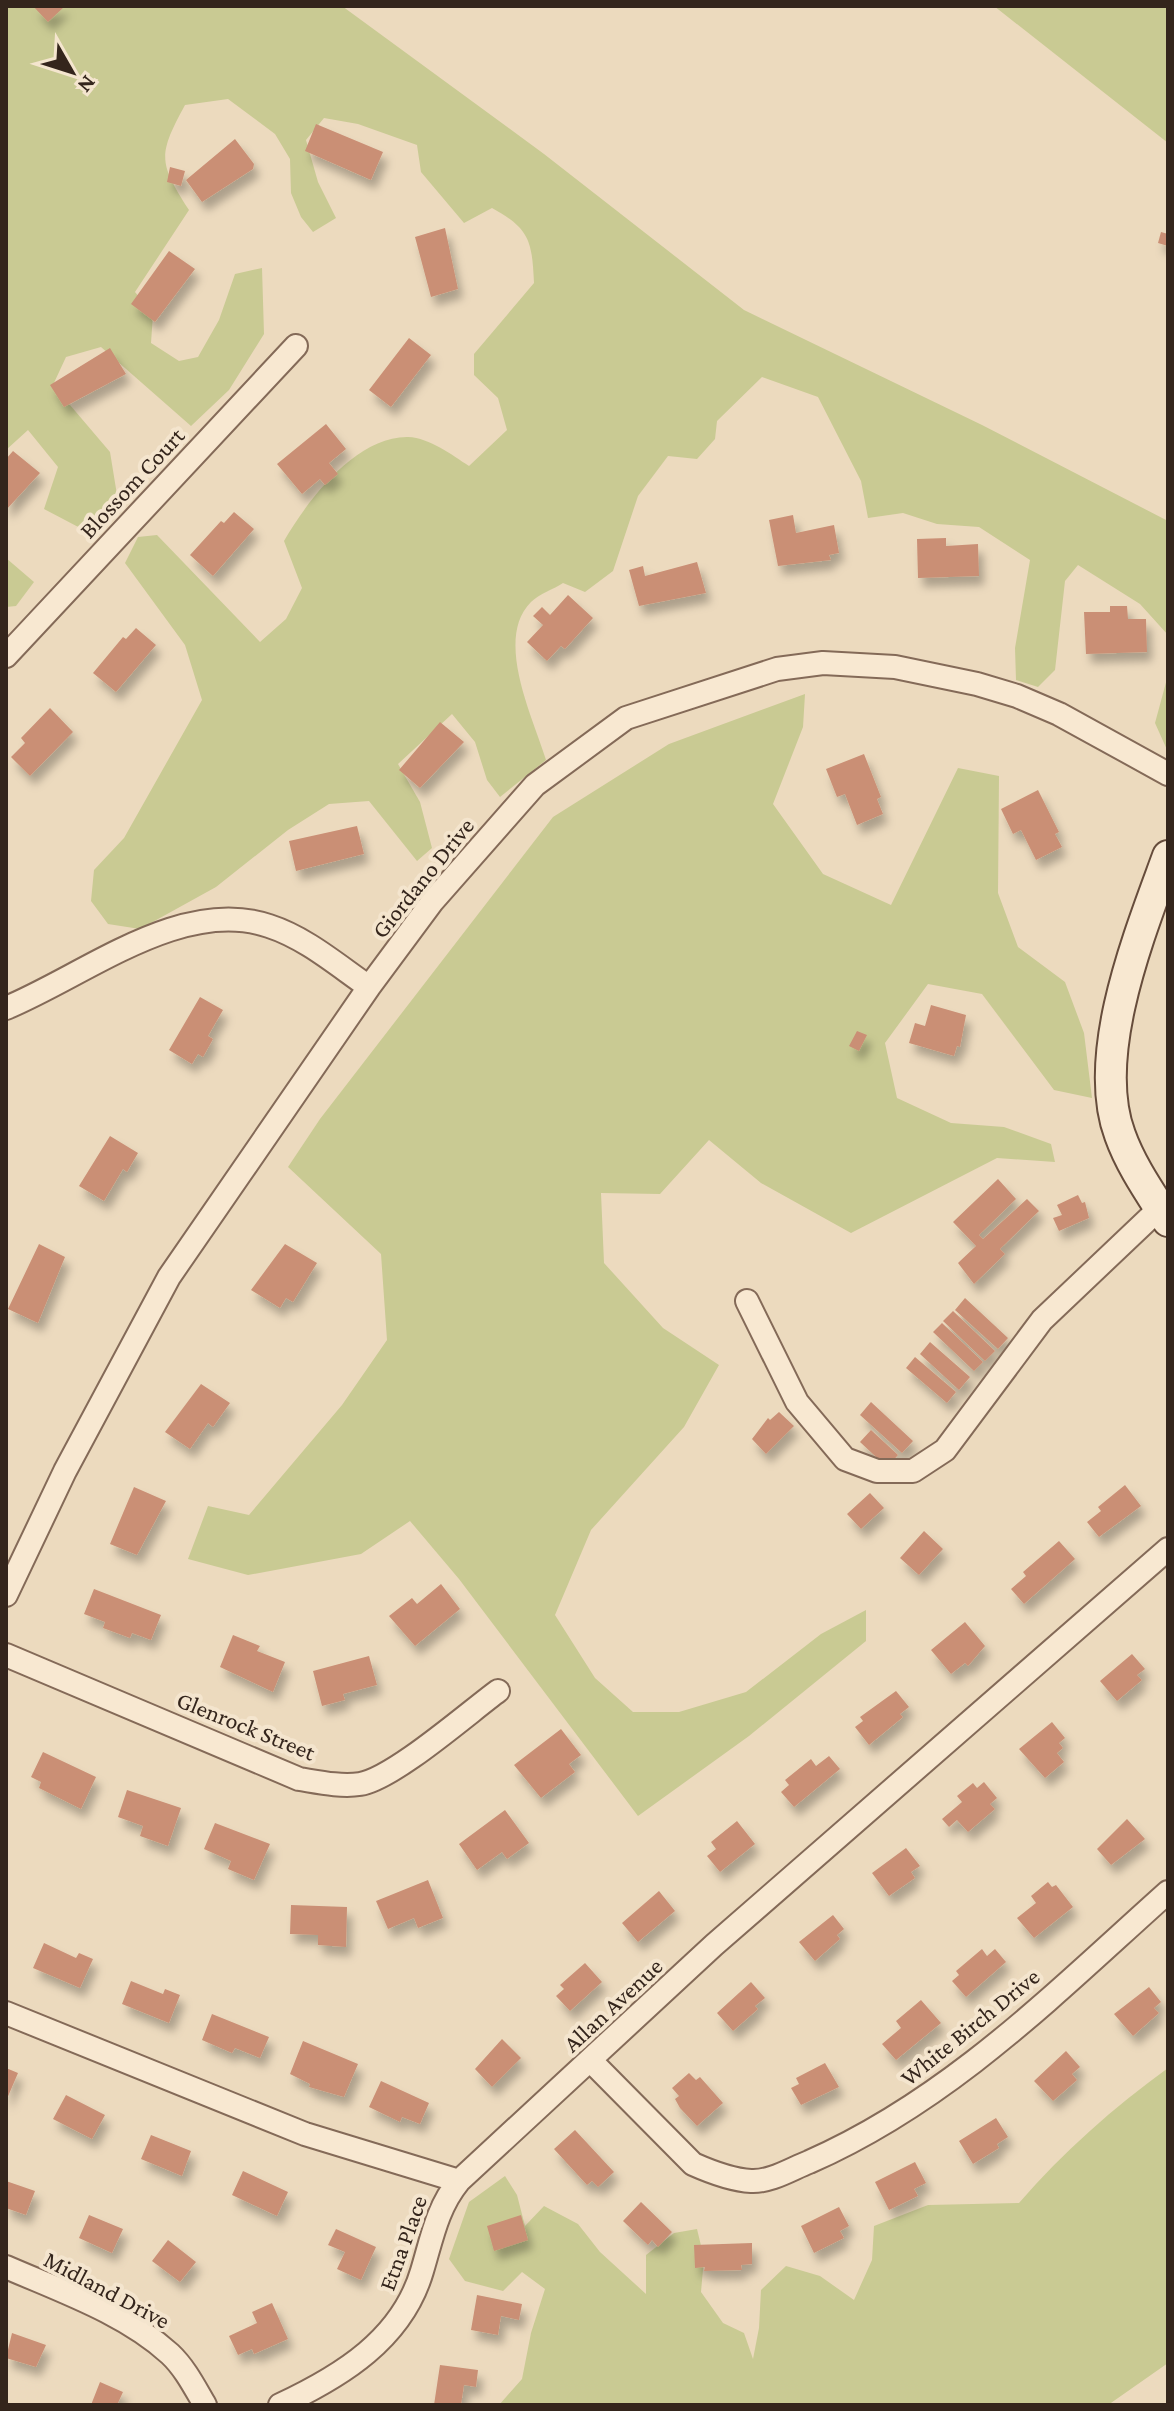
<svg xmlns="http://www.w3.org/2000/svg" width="1174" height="2411" font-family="'Crimson Pro',serif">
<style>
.green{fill:#c9ca93}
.building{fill:#ca8f75;filter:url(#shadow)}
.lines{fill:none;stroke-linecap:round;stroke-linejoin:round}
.street-casing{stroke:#846a58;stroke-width:26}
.secondary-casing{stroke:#664c3b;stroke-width:34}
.street{stroke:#f8e8d1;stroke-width:22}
.secondary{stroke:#f8e8d1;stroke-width:30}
.labels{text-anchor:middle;stroke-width:8;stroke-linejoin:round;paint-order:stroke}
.street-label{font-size:24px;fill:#34251c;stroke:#f4e5ce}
</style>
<defs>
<filter id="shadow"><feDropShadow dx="5" dy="9" stdDeviation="4" flood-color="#0004"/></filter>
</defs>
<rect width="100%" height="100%" fill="#ecdabe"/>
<path class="green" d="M6,6h336l202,148 200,156 238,115 186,96v114l-28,-31 -62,-39 -13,16 -10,89 -17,17 -22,-7 -1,-32 15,-88 -51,-33 -42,-3 -34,-11 -35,5 -7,-37 -43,-84 -56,-20 -45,44 -2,18 -18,20 -29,-3 -30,40 -25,75 -28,21 -22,-9c-9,6 -24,11 -32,19 -37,37 2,115 15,158l-46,37 -13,-17 -12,-38 -23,-28 -54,50 22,38 12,46 -15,13 -48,-60 -40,3 -41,26 -72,57 -76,42 -32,-5 -17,-23 3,-31 30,-32 78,-138 -17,-55 -60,-82 13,-26 19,-2 103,107 26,-23 16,-31 -18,-47c23,-40 72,-105 124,-104 22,1 44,18 61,29l38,-36 -9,-32 -24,-23v-21l60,-71c-2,-42 -4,-54 -42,-75l-28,15 -43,-51 -4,-27 -59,-21 -34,-6 -18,22 12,42 18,36 -23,14 -12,-15 -10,-24 -1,-34 -15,-25 -47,-35 -43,6c-27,50 -27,57 4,105l-54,82 18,22 -2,29 28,18 19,-4 21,-37 16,-46 27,-6 2,66 -35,56 -38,36 -90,-79 -35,10 -13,28 57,67 8,49 -34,29 -40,-21 14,-42 -30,-37 -22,20z
M994,6h174v137z
M6,558l28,24 -18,24 -10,1z
M1168,675v77l-13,-29z
M805,694l-2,33 -30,77 50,70 68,31 67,-137 41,8 -1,117 20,54 47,35 19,51 8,65 -38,-8 -72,-96 -54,-10 -43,59 12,55 54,25 53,4 47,17 4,18 -58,-4 -146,75 -90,-50 -52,-43 -49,54 -59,-1 3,70 59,65 56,37 -35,62 -93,103 -36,85 40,63 38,34h46l67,-20 75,-58 45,-24v31l-117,95 -111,80 -179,-237 -49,-58 -49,33 -113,21 -60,-16 20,-53 41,9 93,-110 45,-65 -6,-86 -93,-87 32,-48 233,-302 116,-73z
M1168,2068v295l-60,42h-609l23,-26 9,-46 14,-44 -23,-17 -19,19 -38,-10 -16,-22 20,-57 36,-26 12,19 8,31 19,-20 34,18 22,28 46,42v-39l28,-22 23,-4 7,29 -3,34 22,31 21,10 9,26 6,-31 2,-38 25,-24 34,10 34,24 18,-40 2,-34 54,-21 91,-2c44,-51 94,-95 149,-135z"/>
<path class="building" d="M33,6h32l-17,16z
M316,124l67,28 -12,28 -66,-29z
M235,139l19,25 -1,5 -51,33 -16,-22z
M170,167l15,4 -4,15 -14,-4z
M445,228l13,61 -27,8 -16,-60z
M1161,232l7,2v12l-10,-3z
M169,251l26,18 -40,53 -24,-18z
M409,338l22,17 -40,52 -22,-17z
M110,348l16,26 -62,33 -14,-22z
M326,424l20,25 -17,14 9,11 -13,11 -5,-6 -18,15 -25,-30z
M13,451l27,22 -34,37v-51z
M234,512l20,17 -41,47 -23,-21 31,-34 3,2z
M793,515l3,18 38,-8 5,28 -10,2 2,5 -53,6 -9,-46z
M946,538v8l32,-2 1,32 -61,2 -1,-39z
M697,562l9,31 -67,13 -10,-36 14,-4 2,10z
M568,595l25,23 -28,31 -4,-3 -14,15 -20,-19 16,-17 -10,-9 9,-9 8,8z
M1110,606h17l1,13h18l1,33 -61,2 -2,-42h26z
M136,628l20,17 -40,47 -23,-19 30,-36 3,2z
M50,708l23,24 -43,44 -19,-19 14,-14 -4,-5z
M440,722l24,20 -44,46 -21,-18z
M864,754l17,43 -4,2 6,15 -26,11 -12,-31 -8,3 -11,-28z
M1038,790l21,42 -4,2 7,13 -26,13 -15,-30 -8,4 -12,-25z
M357,826l7,28 -68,17 -7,-30z
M200,997l23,13 -15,26 5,3 -10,18 -5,-3 -6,10 -23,-14z
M931,1005l35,10 -6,32 -3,-1 -3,10 -45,-13 6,-20 10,3z
M857,1031l10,4 -8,16 -10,-5z
M110,1136l28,17 -11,19 -4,-3 -19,32 -25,-15z
M998,1179l18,20 -37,36 4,4 44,-40 12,12 -39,38 5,5 -31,30 -16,-21 18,-17 -23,-24z
M1078,1195l4,8 3,-1 4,16 -30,13 -6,-13 9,-3 -5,-10z
M39,1244l26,13 -27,66 -30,-14z
M285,1244l32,19 -24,39 -7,-4 -6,10 -29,-18z
M965,1298l43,40 -10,11 -43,-39z
M953,1311l42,40 -10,10 -42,-40z
M942,1323l41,39 -9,9 -41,-39z
M930,1342l40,35 -11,13 -39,-36z
M915,1357l41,35 -9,11 -41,-35z
M201,1384l29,19 -17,24 -5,-4 -18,26 -25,-17z
M871,1402l42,39 -11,12 -42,-38z
M779,1412l15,14 -28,28 -14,-15 16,-21 2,2z
M871,1430l27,25 -11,12 -27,-25z
M1125,1485l16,21 -42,31 -12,-15 14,-11 -3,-4z
M134,1487l32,14 -29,54 -27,-11z
M870,1493l14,15 -23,21 -14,-15z
M924,1531l19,18 -24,26 -19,-17z
M1059,1541l16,18 -51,45 -13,-15 15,-13 -3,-4z
M441,1584l19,25 -45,37 -26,-30 23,-18 5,6z
M94,1589l67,26 -10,25 -19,-7 -2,5 -27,-10 2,-6 -21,-8z
M965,1622l20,24 -17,20 -3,-3 -14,11 -20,-24z
M233,1635l27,11 -3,5 28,11 -12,30 -53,-25z
M1132,1654l13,15 -8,6 5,5 -25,21 -17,-20z
M369,1656l8,29 -34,9 2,6 -23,6 -9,-35z
M896,1691l13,16 -9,7 3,3 -34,28 -14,-18 8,-6 -3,-4z
M1052,1722l13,16 -6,5 4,5 -6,5 7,9 -19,16 -26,-29z
M561,1729l20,26 -12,9 6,8 -34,26 -27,-33z
M43,1752l53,25 -15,32 -42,-21 2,-6 -10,-5z
M829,1756l11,13 -46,38 -13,-15 8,-7 -4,-5 26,-21 5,7z
M984,1782l13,16 -7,6 5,5 -27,23 -11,-12 -8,7 -7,-8 20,-17 -5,-6 16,-13 4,5z
M127,1790l54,18 -13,38 -28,-10 3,-10 -25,-9z
M505,1810l24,33 -22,16 -5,-7 -25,18 -18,-26z
M1127,1819l18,20 -34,26 -14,-16z
M737,1821l18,23 -35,28 -13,-16 9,-7 -5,-7z
M215,1823l55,21 -16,36 -26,-11 3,-8 -27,-12z
M906,1848l14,18 -9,6 4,6 -26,18 -17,-23z
M428,1880l15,38 -25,10 -4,-10 -26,11 -12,-28z
M1048,1882l4,5 4,-2 17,22 -39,31 -17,-20 19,-15 -5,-7z
M659,1891l16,20 -37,31 -16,-19z
M291,1905l56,2 -1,40 -28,-2v-10l-28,-1z
M833,1915l11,14 -7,6 3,4 -25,22 -16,-19z
M44,1943l32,15 3,-5 14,6 -13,29 -47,-20z
M982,1949l5,7 8,-7 11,13 -40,35 -14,-16 7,-6 -3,-4z
M585,1963l17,19 -32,29 -14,-15 8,-7 -4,-4z
M131,1981l32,13 2,-5 15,6 -11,28 -47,-19z
M751,1982l14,16 -10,8 3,3 -25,22 -16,-18z
M1149,1987l12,15 -7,6 5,5 -26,23 -19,-22z
M921,2000l20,23 -45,37 -14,-16 19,-16 -5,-7z
M212,2014l57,23 -9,21 -25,-10 -3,5 -30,-13z
M502,2039l19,19 -29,29 -17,-18z
M303,2041l55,23 -14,33 -35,-10 1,-3 -20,-10z
M1066,2051l14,16 -8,7 5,6 -24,21 -19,-20z
M825,2063l14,24 -38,18 -10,-17 8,-4 -3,-6z
M6,2068l12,5 -12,28z
M689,2073l7,7 4,-3 23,26 -26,23 -17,-18 -5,-9 4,-3 -7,-8z
M381,2081l48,22 -9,21 -18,-7 -2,5 -31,-15z
M66,2095l39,20 -13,24 -39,-20z
M996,2118l12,19 -11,7 2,4 -26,16 -14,-23z
M575,2130l39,42 -16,15 -6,-6 -5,4 -33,-36z
M151,2135l40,16 -9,25 -41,-17z
M915,2162l11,21 -12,6 4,7 -29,14 -14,-28z
M243,2171l45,21 -11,24 -45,-21z
M6,2181l29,10 -9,24 -20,-7z
M641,2202l31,30 -14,15 -6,-7 -4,5 -25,-24z
M839,2207l10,19 -9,5 4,7 -30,15 -13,-27z
M89,2215l34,14 -11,24 -33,-15z
M521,2215l7,25 -34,11 -7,-25z
M336,2229l40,18 -15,33 -24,-11 8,-17 -17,-7z
M168,2240l28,22 -16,20 -28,-21z
M752,2243v21l-11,1 1,5 -38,1 1,-4 -10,1 -1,-23z
M477,2295l45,9 -3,16 -18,-4 -3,19 -27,-5z
M272,2303l16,36 -34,15 -2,-5 -14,6 -9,-19 28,-13 -5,-11z
M12,2333l34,12 -10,22 -30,-9z
M440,2365l38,5 -2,17 -12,-2 -3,20h-27z
M100,2382l23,10 -6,13h-26z"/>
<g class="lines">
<g class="street-casing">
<path id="street" d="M6,656l290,-310
M6,1008c78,-32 176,-112 263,-82 37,12 68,39 100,61
M747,1301l50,101 48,57 32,12h36l32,-21 97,-130 118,-112
M6,1595l59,-124 104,-194 200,-290 63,-85 103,-117 91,-67 151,-49 46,-6 72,4 82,17 40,12 42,18 109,60
M6,1655l293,124c19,3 42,8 61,5 33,-5 108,-71 138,-93
M6,2013l299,121 154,47
M592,2062l101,102c18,8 38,16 58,17 20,1 40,-12 58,-19 141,-62 246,-169 359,-270
M6,2267c55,24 119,46 164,87 15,14 25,34 35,51
M280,2405c62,-29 122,-66 142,-134 10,-33 15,-63 37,-90l255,-236 454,-396"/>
</g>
<g class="secondary-casing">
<path id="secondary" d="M1168,856c-28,77 -78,199 -48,279 11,31 31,59 48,86"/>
</g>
<use href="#street" class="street"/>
<use href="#secondary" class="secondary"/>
</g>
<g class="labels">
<g class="street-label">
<text transform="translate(132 483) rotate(-47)" y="8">Blossom Court</text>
<text transform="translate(423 878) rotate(-51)" y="8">Giordano Drive</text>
<text transform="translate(246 1726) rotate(22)" y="8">Glenrock Street</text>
<text transform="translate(613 2005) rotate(-43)" y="8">Allan Avenue</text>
<text transform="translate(970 2027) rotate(-39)" y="8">White Birch Drive</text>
<text transform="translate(403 2243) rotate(-70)" y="8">Etna Place</text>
<text transform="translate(107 2290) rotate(28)" y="8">Midland Drive</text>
</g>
</g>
<rect width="1174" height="2411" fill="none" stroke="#34251c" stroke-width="16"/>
<g transform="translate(72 72) rotate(129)" stroke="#f4e5ce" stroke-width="6" paint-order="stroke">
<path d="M0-6L14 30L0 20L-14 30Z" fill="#34251c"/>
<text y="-12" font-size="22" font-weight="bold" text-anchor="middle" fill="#34251c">N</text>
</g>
</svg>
